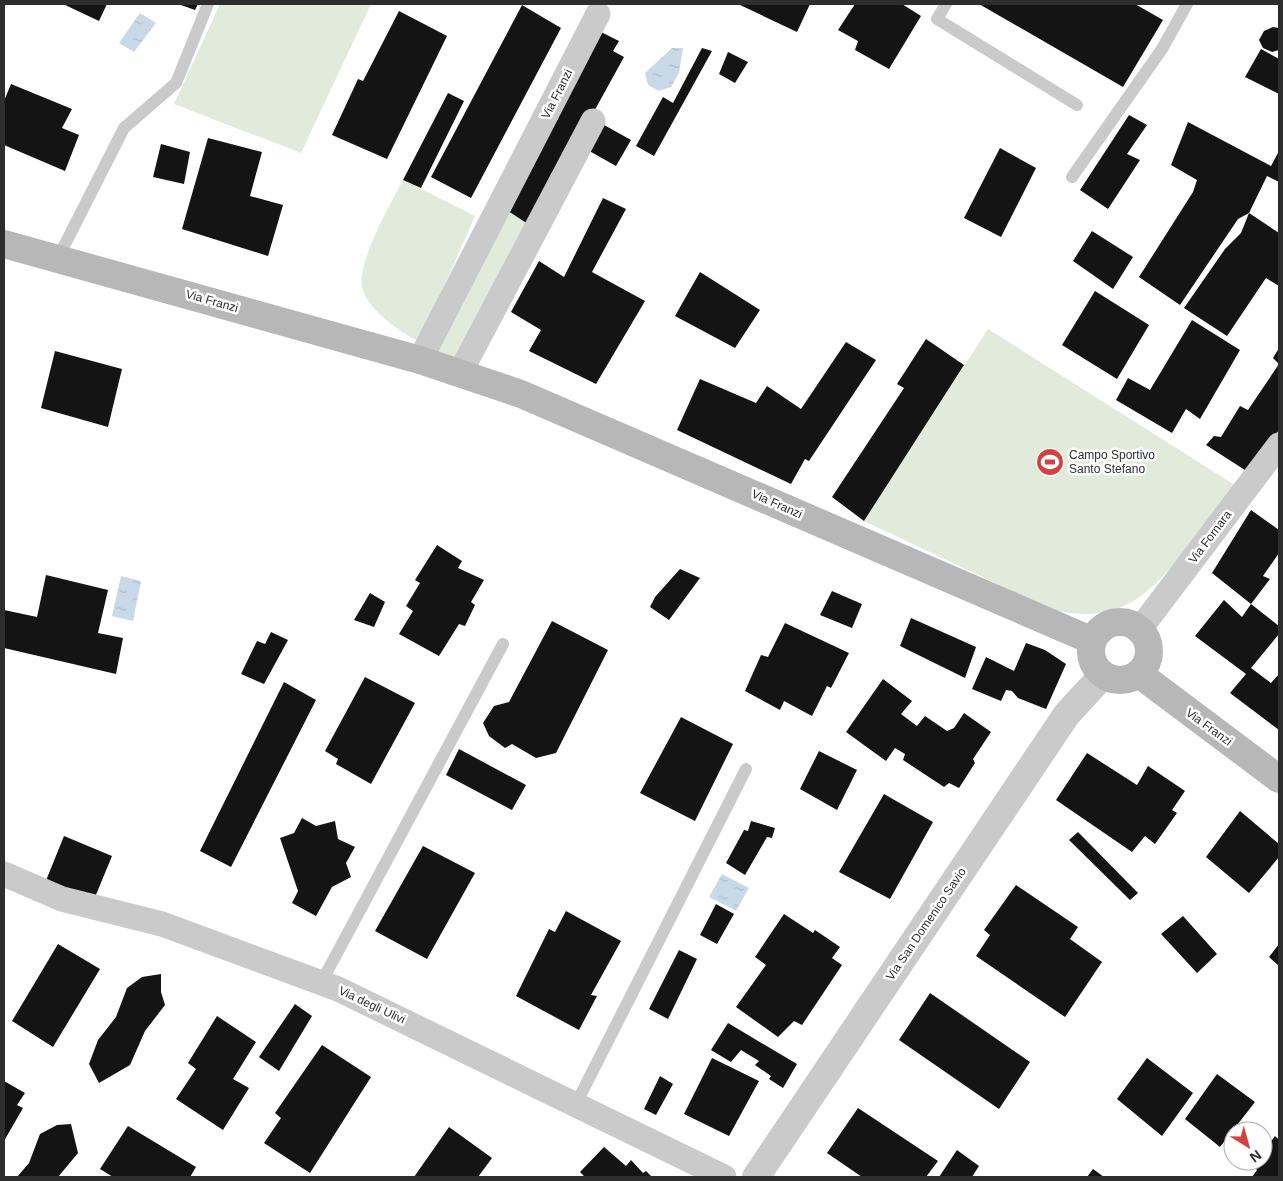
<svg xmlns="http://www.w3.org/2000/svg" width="1283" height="1181" font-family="Arial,sans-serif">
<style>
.green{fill:#e2eadc}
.water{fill:url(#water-ripples)}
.building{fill:#141414}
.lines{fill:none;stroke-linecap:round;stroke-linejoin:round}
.service{stroke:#cacaca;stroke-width:12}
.minor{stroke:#cacaca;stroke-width:25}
.tertiary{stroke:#cacaca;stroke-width:28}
.secondary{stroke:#b7b7b7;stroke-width:28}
.labels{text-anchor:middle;stroke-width:5;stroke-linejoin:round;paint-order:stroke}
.street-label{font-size:12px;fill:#2d2d2d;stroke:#fff}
.poi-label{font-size:12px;fill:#2d2d2d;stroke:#fff;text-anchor:start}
</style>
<defs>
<pattern id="water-ripples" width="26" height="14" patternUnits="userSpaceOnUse" patternTransform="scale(1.25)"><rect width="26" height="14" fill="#cad9e8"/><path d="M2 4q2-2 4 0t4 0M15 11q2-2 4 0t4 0" fill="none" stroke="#aebbc7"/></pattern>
</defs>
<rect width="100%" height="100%" fill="#fff"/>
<path class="green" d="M220,4h151l-70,149 -127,-49z
M403,180l72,36 -56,126c-18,-10 -53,-33 -57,-55 -5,-25 29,-84 41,-107z
M505,209l26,17 -71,137 -27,-8z
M988,329l250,158c-16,20 -33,39 -49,59 -40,49 -70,81 -139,63l-186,-88z"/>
<path class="water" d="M140,13l16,10 -22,29 -15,-9z
M672,48h11l-4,25 -8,14 -12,4 -11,-6 -3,-12z
M121,576l20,5 -8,40 -21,-5z
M722,874l27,14 -13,23 -27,-14z"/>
<path class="building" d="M63,4h44l-8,17z
M178,4h20l-3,6z
M738,4h72l-13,28z
M855,4h47l19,12 -32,53 -34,-19 3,-9 -20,-11z
M979,4h156l28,16 -40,67z
M522,5l39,23 -90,170 -40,-21z
M399,11l48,25 -60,123 -55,-24 26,-56 5,2z
M1273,27l6,1v22l-7,2 -9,-4 -4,-8 5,-9z
M601,32l18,9 -6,10 11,6 -93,169 -26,-17z
M702,48l10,3 -58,105 -18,-10 27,-49 10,6z
M1261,49l18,10v35l-34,-17z
M728,52l20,10 -13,21 -16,-9z
M11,84l61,25 -10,19 17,7 -14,36 -61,-26v-44z
M448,93l16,8 -43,87 -18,-8z
M1129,115l18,10 -20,29 13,6 -32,49 -28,-19z
M597,121l34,19 -15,26 -32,-18z
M1188,122l83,44 8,-15v31l-12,-6 -18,37 -11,6 -58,86 -41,-28 54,-85 4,-12 -26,-15z
M208,138l54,14 -12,44 33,9 -15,51 -86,-27z
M161,144l29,8 -6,32 -31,-7z
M1000,148l36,20 -35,69 -37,-19z
M603,198l23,11 -34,63 53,29 -49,83 -67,-33 12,-21 -30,-18 28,-51 25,16z
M1249,213l30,20v53l-13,-8 -39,58 -43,-28 41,-59 16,-16z
M1092,231l41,26 -20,32 -40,-28z
M700,272l60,38 -25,38 -60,-32z
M1095,291l54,34 -32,54 -55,-34z
M1192,320l48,30 -40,69 -14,-10 -14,24 -56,-33 12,-22 22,12z
M926,339l38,26 -100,156 -32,-24 72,-109 -7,-4z
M846,342l30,18 -67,101 -4,-2 -14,25 -114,-54 23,-51 56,24 11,-17 34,23z
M1279,348v82l-31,42 -42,-27 8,-9 7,1 19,-31 8,4 31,-46 -6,-6z
M55,351l67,18 -14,58 -67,-19z
M1251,510l28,20v23l-16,23 7,3 -19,25 -39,-31z
M437,545l25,16 -4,7 26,12 -13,22 4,3 -10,21 -6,-2 -20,32 -40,-22 14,-23 -7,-5 14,-23 -5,-3z
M680,569l20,9 -31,42 -19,-13 5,-10z
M46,575l62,15 -10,43 25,5 -7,36 -112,-26v-38l33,7z
M832,591l30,13 -10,24 -32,-13z
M370,593l15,9 -11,25 -20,-7z
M1224,600l18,17 9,-13 28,22v8l-28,34 20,15 8,-9v56l-49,-37 16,-19 -51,-38z
M911,618l65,29 -11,31 -65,-32z
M552,621l56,29 -52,103 -20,5 -24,-14 -7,4 -16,-12 -6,-13 11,-17 15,-4z
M785,623l64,30 -18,35 -4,-2 -15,30 -28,-15 -4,9 -35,-19 16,-36 7,2z
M271,632l17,8 -24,44 -23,-10 16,-33 8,3z
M1026,643l19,7 21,14 -20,45 -28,-11 -6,-7 -6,-1 -5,11 -29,-12 14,-32 28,14z
M365,677l50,26 -44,81 -35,-20 2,-5 -13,-8z
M883,679l29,22 -11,13 16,12 8,-10 22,15 7,-3 10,-15 27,19 -18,27 2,4 -16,25 -10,-5 -5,4 -41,-27 2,-6 -10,-6 -9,13 -40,-29z
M284,682l32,18 -85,167 -31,-16z
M681,717l52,27 -38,77 -55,-28z
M459,749l67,36 -14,25 -66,-35z
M819,751l38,19 -20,40 -37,-21z
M1087,753l50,32 11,-19 37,25 -13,19 5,3 -22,31 -10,-8 -13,16 -76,-52z
M884,794l49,28 -43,77 -51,-27z
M1240,811l39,33v13l-30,36 -43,-36z
M302,818l14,8 19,-5 3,18 17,8 -9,16 5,14 -19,10 -16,29 -24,-13 6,-12 -18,-53 14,-5z
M751,821l24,7 -3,10 -5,-1 -22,38 -19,-12 18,-33 4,1z
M1078,832l60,61 -8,7 -61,-60z
M64,836l48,20 -19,46 -48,-19z
M423,846l52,27 -48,86 -52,-28z
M1016,885l62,42 -8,12 32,23 -37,55 -89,-61 14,-21 -6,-5z
M716,904l18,10 -17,30 -17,-9z
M566,911l55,30 -30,54 6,1 -18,34 -63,-34 33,-67 6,3z
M784,914l29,19 2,-3 25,17 -8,11 10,7 -40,60 -8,-4 -16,16 -42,-30 30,-42 -11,-8z
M1183,916l34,38 -20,19 -36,-39z
M58,944l42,25 -47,78 -41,-26z
M1279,944v22l-10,-9z
M679,950l18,9 -29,60 -19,-10z
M161,974v18l4,13 -20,26 -15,34 -31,18 -10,-19 9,-24 18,-23 11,-29 15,-11z
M930,993l100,69 -31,47 -100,-69z
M295,1004l17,12 -33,55 -20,-14z
M217,1016l39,26 -23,37 16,9 -26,42 -47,-31 20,-30 -8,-6z
M728,1023l69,41 -14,24 -14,-9 2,-3 -16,-11 4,-4 -18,-11 -10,12 -20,-12z
M322,1045l49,32 -61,96 -46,-30 17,-25 -6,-5z
M712,1058l47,23 -30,55 -45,-22z
M1147,1058l46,35 -31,43 -45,-37z
M1217,1074l38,28 -35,45 -35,-28z
M660,1076l13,8 -17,31 -12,-6z
M4,1081l21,12 -8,12 6,3 -19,33z
M858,1108l80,53 -12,16h-64l-35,-24z
M71,1124l7,29 -20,24h-41l12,-14 11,-29 17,-9z
M128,1126l68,41 -6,10h-77l-13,-8z
M449,1127l43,31 -14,19h-64z
M1275,1136l4,4v37h-27l5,-7 -4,-5 3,-4h7v-9z
M604,1147l22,19 5,-6 12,13 3,-2 6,6h-67l-5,-5z
M957,1150l22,16 -7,11h-33z
M1093,1169l11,8h-17z"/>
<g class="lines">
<path class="service" d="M946,4l-9,15 140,86
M1072,177l90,-128 25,-45
M58,258l66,-130 52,-45 32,-79
M321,983l182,-339
M576,1104l170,-335"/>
<path class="minor" d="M420,360l178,-346
M460,373l133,-252
M1140,629l139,-184
M4,874l58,25 100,25 176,65 386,188"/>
<path class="tertiary" d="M756,1177l311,-463 36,-39"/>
<path class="secondary" d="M4,244l416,116 101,34 572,247
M1091 651a29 29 0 1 1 58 0a29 29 0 1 1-58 0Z
M1139,674l140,105"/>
</g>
<defs>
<g id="stadium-disc" transform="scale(1.4375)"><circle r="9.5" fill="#d4423f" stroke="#fff"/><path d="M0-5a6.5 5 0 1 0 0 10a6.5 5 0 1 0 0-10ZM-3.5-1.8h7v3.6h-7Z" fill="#fff"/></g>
</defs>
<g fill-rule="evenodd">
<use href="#stadium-disc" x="1050" y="462"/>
</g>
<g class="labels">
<g class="street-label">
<text transform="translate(557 94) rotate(-63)" y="4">Via Franzi</text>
<text transform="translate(212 301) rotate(16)" y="4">Via Franzi</text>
<text transform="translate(777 504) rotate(24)" y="4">Via Franzi</text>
<text transform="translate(1210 537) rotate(-53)" y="4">Via Fornara</text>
<text transform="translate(1209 727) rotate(36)" y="4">Via Franzi</text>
<text transform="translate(926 924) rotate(-56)" y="4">Via San Domenico Savio</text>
<text transform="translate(372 1005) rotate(25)" y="4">Via degli Ulivi</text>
</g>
<g class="poi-label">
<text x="1069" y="459">Campo Sportivo<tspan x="1069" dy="14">Santo Stefano</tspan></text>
</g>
</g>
<rect width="1283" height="1181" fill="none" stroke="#2d2d2d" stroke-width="10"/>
<g transform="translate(1248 1146) rotate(143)"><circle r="24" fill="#ffffff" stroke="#ababab"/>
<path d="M0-4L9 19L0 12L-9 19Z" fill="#d4423f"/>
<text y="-8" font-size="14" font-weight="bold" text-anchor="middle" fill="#2d2d2d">N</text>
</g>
</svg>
